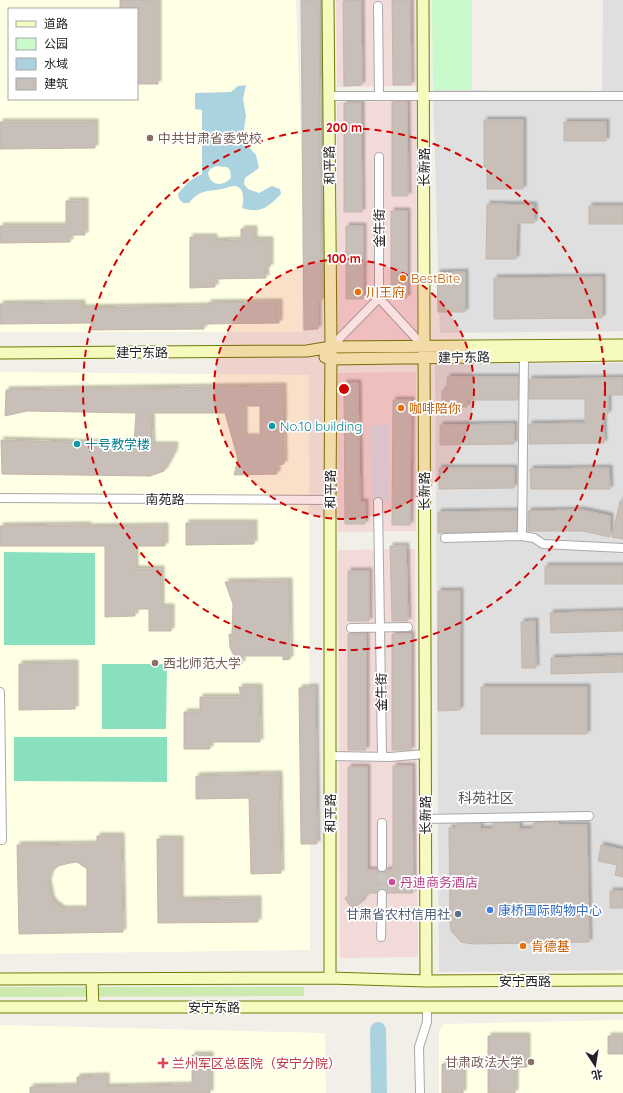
<svg xmlns="http://www.w3.org/2000/svg" width="623" height="1093" font-family="Quicksand,'Noto Sans SC',sans-serif">
<style>
.residential{fill:#e0dfdf}
.commercial{fill:#f2dad9}
.education{fill:#ffffe5;fill-rule:evenodd}
.grass{fill:#cdebb0}
.park{fill:#c8facc}
.pitch{fill:#88e0be}
.plaza{fill:#dddde8}
.water{fill:#aad3df;fill-rule:evenodd}
.lines{fill:none;stroke-linecap:round;stroke-linejoin:round}
.river{stroke:#aad3df;stroke-width:16}
.building{fill:#c7bfb8;stroke:#c4b6ab;fill-rule:evenodd;filter:url(#shadow)}
.street-tunnel{stroke:#c8c6c1;stroke-width:8;stroke-dasharray:8 4;stroke-linecap:butt}
.street-casing{stroke:#a9a9a9;stroke-width:10}
.secondary-casing{stroke:#707d05;stroke-width:13}
.street{stroke:#fff;stroke-width:8}
.secondary{stroke:#f7fabf;stroke-width:11}
.ring{fill:none;stroke:#d40000;stroke-width:2;stroke-dasharray:7 5}
.education-dot{fill:#8d6e63;stroke:#fff;stroke-width:1.5}
.food-dot{fill:#e8710a;stroke:#fff;stroke-width:1.5}
.culture-dot{fill:#0f9aa8;stroke:#fff;stroke-width:1.5}
.hotel-dot{fill:#d1479c;stroke:#fff;stroke-width:1.5}
.shop-dot{fill:#3f7fe0;stroke:#fff;stroke-width:1.5}
.service-dot{fill:#5c6f8a;stroke:#fff;stroke-width:1.5}
.health-dot{fill:#e0444e;stroke:#fff;stroke-width:1.5}
.labels{text-anchor:middle;stroke-width:3.5;stroke-linejoin:round;paint-order:stroke}
.education-label{font-size:13px;fill:#785e54;stroke:#fff;text-anchor:start}
.street-label{font-size:13px;fill:#222;stroke:#fff}
.food-label{font-size:13px;fill:#c56008;stroke:#fff;text-anchor:start}
.culture-label{font-size:13px;fill:#0d838f;stroke:#fff;text-anchor:start}
.hotel-label{font-size:13px;fill:#b23c85;stroke:#fff;text-anchor:start}
.shop-label{font-size:13px;fill:#366cbe;stroke:#fff;text-anchor:start}
.service-label{font-size:13px;fill:#4e5e75;stroke:#fff;text-anchor:end}
.health-label{font-size:13px;fill:#be3a42;stroke:#fff;text-anchor:start}
.neighbourhood-label{font-size:14px;fill:#555;stroke:#fff}
.centre{fill:#d40000;stroke:#fff;stroke-width:2}
.ring-label{font-size:12px;text-anchor:middle;font-weight:bold;fill:#d40000;stroke:#fff;stroke-width:3.5;stroke-linejoin:round;paint-order:stroke}
</style>
<defs>
<filter id="shadow"><feDropShadow dx="3" dy="-3" stdDeviation="1" flood-color="#0004"/></filter>
</defs>
<rect width="100%" height="100%" fill="#f2efe9"/>
<path class="residential" d="M603,0h20v331l-183,2 -7,-243 169,1z
M623,363v607l-184,2 -4,-608z"/>
<path class="commercial" d="M336,0h79l1,86 -79,1z
M416,101l1,241 -80,1v-241z
M416,372v159l-78,1 -1,-159z
M415,549l3,408 -78,1 -2,-408z"/>
<path class="education" d="M0,0h296l6,177v155h-302zM9,9h128v90h-128z
M0,372l309,3 1,575 -310,4z
M623,1020v73h-184v-62l5,-7z
M0,1025l325,8 1,60h-326z"/>
<path class="grass" d="M0,987h304v9l-304,1z"/>
<path class="park" d="M432,0h40v90h-39z"/>
<path class="pitch" d="M4,552l91,1v92h-91z
M102,664h65l-1,65h-64z
M14,737h153v45l-153,-1z"/>
<path class="plaza" d="M370,425h19v77h-18z"/>
<path class="water" d="M246,85l-3,14 3,17 -2,13 1,8 2,8 9,10 3,13 -14,10 -1,6 4,5 11,4 13,-7 8,3 1,5c-13,13 -20,20 -39,14 2,-7 3,-23 -9,-22 -3,0 -8,3 -11,3 -17,3 -21,0 -33,14h-6l-4,-4 -1,-5c7,-9 14,-16 24,-20v-64l-7,-1v-16l36,-1 7,-6zM216,166l11,1 3,3 1,8c-8,9 -21,8 -23,-5l2,-4z"/>
<g class="lines">
<path class="river" d="M378,1030l1,63"/>
</g>
<path class="building" d="M120,0h38v84h-21v-75h-17z
M301,0h18l2,302 -3,-1v28l-14,1z
M361,0l1,85 -18,1 -1,-85z
M392,0h18l1,85h-18z
M392,102h15l1,94h-16z
M344,103h17l1,109h-18z
M484,120h39v69h-36v-22h-3z
M0,122h95v26l-95,1z
M564,122h42v19h-42z
M66,201h19v34h-15v7l-70,1v-17h66z
M487,204l47,1v18h-17l-1,36h-30z
M589,206h34v18h-34z
M391,211h16v87h-16z
M346,226h17v73h-17z
M241,229h13v11h16v27h-5l1,11 -51,1v8l-25,1v-51h24v4l27,-1z
M465,272v40h-27l-1,-39z
M602,277v41l-108,1v-41z
M279,302v21l-75,1v5l-113,1v-7l-91,1v-20l82,-1v5l126,-2v-3z
M447,377h71v23h-51v7h-25v-17h5z
M623,378v17h-15v19h-5l1,29 -75,1v-20l56,-1v-24h-56v-20z
M344,383h14l2,119h5v22h-20z
M283,386l1,78 -7,1v9l-43,1 4,-16 -13,-46h-74l1,32h23l-1,8 -10,18 -14,5 -148,-2 -1,-34 133,4 2,-31 -109,-2 -22,5 1,-26zM244,406h16v31h-16z
M393,400h18l-1,125h-18z
M514,424v20l-74,1v-20z
M439,468h75v20l-75,1z
M609,468l1,21h-79l-1,-20z
M620,501h3v38l-11,-2z
M582,510l28,6v21l-27,-6h-55v-20z
M517,511v20l-79,2v-21z
M186,523h68v21l-68,1z
M88,525v2l77,-1v20h-30v23h26v38h10v24h-22v-22h-14v7l-30,1v-71h-105v-20z
M390,546h16l2,75h-16z
M545,566h78v18h-78z
M348,571h21v50h-21z
M289,581l1,78 -7,1v-4h-41v8l-5,-3 -7,-13 -1,-14 3,1 1,-31 -8,-22z
M438,591h22v119l-22,1z
M623,611v20l-72,2 -1,-20z
M535,621l1,47h-14l-1,-46z
M348,634h18v116h-18z
M392,634h19v116h-19z
M623,656v16l-72,2v-16z
M75,663v46l-56,1v-46z
M239,687h20l1,55h-50v7h-26v-37h16v-15h41z
M315,687l2,157h-16l-2,-156z
M481,687h106v47h-106z
M393,766h19l1,127h-26l-3,-4h-4l-3,4h-10v3l-5,3 1,2 -11,8 -7,-11 3,-2v-129h19v103h10l5,2 5,-2h6z
M279,774l2,99 -30,1 -2,-76 -53,1v-23z
M558,822v3h29l2,117 -117,2 -11,-2 -10,-11 -1,-7 -1,-96h7v-4l24,-1v6h13v-6h26v6h14v-6z
M97,836h24l2,96 -104,2 -2,-89 80,-1zM77,862l10,7v40h-25l-8,-6 -3,-5 -3,-16 3,-10 7,-6 12,-3z
M157,839h23v61l78,-1v23l-100,1z
M601,845l22,5v27l-8,-2 2,-10 -19,-4z
M610,891h13v17h-13z
M488,1036h39v31h-12v26h-27z
M608,1036h15v18h-15z
M192,1055h18v38h-180v-6l47,-1v-9l29,-1v11l86,-2z
M442,1064h21v29h-21z"/>
<g class="lines">
<path class="street-tunnel" d="M382,894v-27"/>
<g class="street-casing">
<path id="street" d="M378,6l1,90
M328,96h295
M379,157v141l45,49
M331,347l48,-49
M524,357l-2,179 12,2 9,6 80,4
M0,498l330,2
M378,502l4,254
M445,538l77,-2
M351,628l57,-1
M0,692l2,148h-2
M330,756l60,1 35,-3
M425,819l164,-3
M382,867v-44
M381,937l1,-43
M420,1093l-1,-46 8,-25v-15"/>
</g>
<g class="secondary-casing">
<path id="secondary" d="M328,0l3,347 -1,153v478
M423,0l3,981
M0,353l307,-2 24,-4 292,-2
M325,357l5,2 293,-4
M0,979l330,-1 96,3 197,-1
M92,979l1,28
M0,1007h623"/>
</g>
<use href="#street" class="street"/>
<use href="#secondary" class="secondary"/>
</g>
<circle cx="344" cy="389" r="130" fill="#d40000" fill-opacity=".12"/>
<g class="ring">
<circle cx="344" cy="389" r="130"/>
<circle cx="344" cy="389" r="261"/>
</g>
<g class="education-dot">
<circle cx="150" cy="138" r="4"/>
<circle cx="155" cy="663" r="4"/>
<circle cx="531" cy="1062" r="4"/>
</g>
<g class="food-dot">
<circle cx="403" cy="278" r="4"/>
<circle cx="358" cy="292" r="4"/>
<circle cx="401" cy="408" r="4"/>
<circle cx="523" cy="946" r="4"/>
</g>
<g class="culture-dot">
<circle cx="272" cy="426" r="4"/>
<circle cx="77" cy="444" r="4"/>
</g>
<circle class="hotel-dot" cx="392" cy="882" r="4"/>
<circle class="shop-dot" cx="490" cy="910" r="4"/>
<circle class="service-dot" cx="458" cy="914" r="4"/>
<path class="health-dot" d="M161 1057h4v4h4v4h-4v4h-4v-4h-4v-4h4z"/>
<g class="labels">
<g class="education-label">
<text x="158" y="143">中共甘肃省委党校</text>
<text x="163" y="668">西北师范大学</text>
<text x="523" y="1067" text-anchor="end">甘肃政法大学</text>
</g>
<g class="street-label">
<text transform="translate(329 165) rotate(-91)" y="5">和平路</text>
<text transform="translate(424 167) rotate(-90)" y="5">长新路</text>
<text transform="translate(379 228) rotate(-90)" y="5">金牛街</text>
<text x="142" y="357">建宁东路</text>
<text transform="translate(464 357) rotate(-1)" y="5">建宁东路</text>
<text transform="translate(330 489) rotate(-90)" y="5">和平路</text>
<text transform="translate(424 491) rotate(-90)" y="5">长新路</text>
<text x="165" y="504">南苑路</text>
<text transform="translate(381 692) rotate(-90)" y="5">金牛街</text>
<text transform="translate(330 813) rotate(-90)" y="5">和平路</text>
<text transform="translate(425 815) rotate(-90)" y="5">长新路</text>
<text x="525" y="986">安宁西路</text>
<text x="214" y="1012">安宁东路</text>
</g>
<g class="food-label">
<text x="411" y="283">BestBite</text>
<text x="366" y="297">川王府</text>
<text x="409" y="413">咖啡陪你</text>
<text x="531" y="951">肯德基</text>
</g>
<g class="culture-label">
<text x="280" y="431">No.10 building</text>
<text x="85" y="449">十号教学楼</text>
</g>
<g class="hotel-label">
<text x="400" y="887">丹迪商务酒店</text>
</g>
<g class="shop-label">
<text x="498" y="915">康桥国际购物中心</text>
</g>
<g class="service-label">
<text x="450" y="919">甘肃省农村信用社</text>
</g>
<g class="health-label">
<text x="172" y="1068">兰州军区总医院（安宁分院）</text>
</g>
<g class="neighbourhood-label">
<text x="486" y="803">科苑社区</text>
</g>
</g>
<circle cx="344" cy="389" r="6" class="centre"/>
<g class="ring-label">
<text x="344" y="132">200 m</text>
<text x="344" y="263">100 m</text>
</g>
<rect x="8" y="8" width="130" height="92" fill="#ffffff" stroke="#a7a7a7"/>
<rect x="16" y="21" width="20" height="6" fill="#f7fabf" stroke="#a7a7a7"/>
<text x="44" y="28" font-size="12" fill="#222222">道路</text>
<rect x="16" y="38" width="20" height="12" fill="#c8facc" stroke="#a7a7a7"/>
<text x="44" y="48" font-size="12" fill="#222222">公园</text>
<rect x="16" y="58" width="20" height="12" fill="#aad3df" stroke="#a7a7a7"/>
<text x="44" y="68" font-size="12" fill="#222222">水域</text>
<rect x="16" y="78" width="20" height="12" fill="#c7bfb8" stroke="#a7a7a7"/>
<text x="44" y="88" font-size="12" fill="#222222">建筑</text>
<g transform="translate(595 1065) rotate(168)" stroke="#ffffff" stroke-width="3" paint-order="stroke">
<path d="M0-3L7 15L0 10L-7 15Z" fill="#222222"/>
<text y="-6" font-size="11" font-weight="bold" text-anchor="middle" fill="#222222">北</text>
</g>
</svg>
